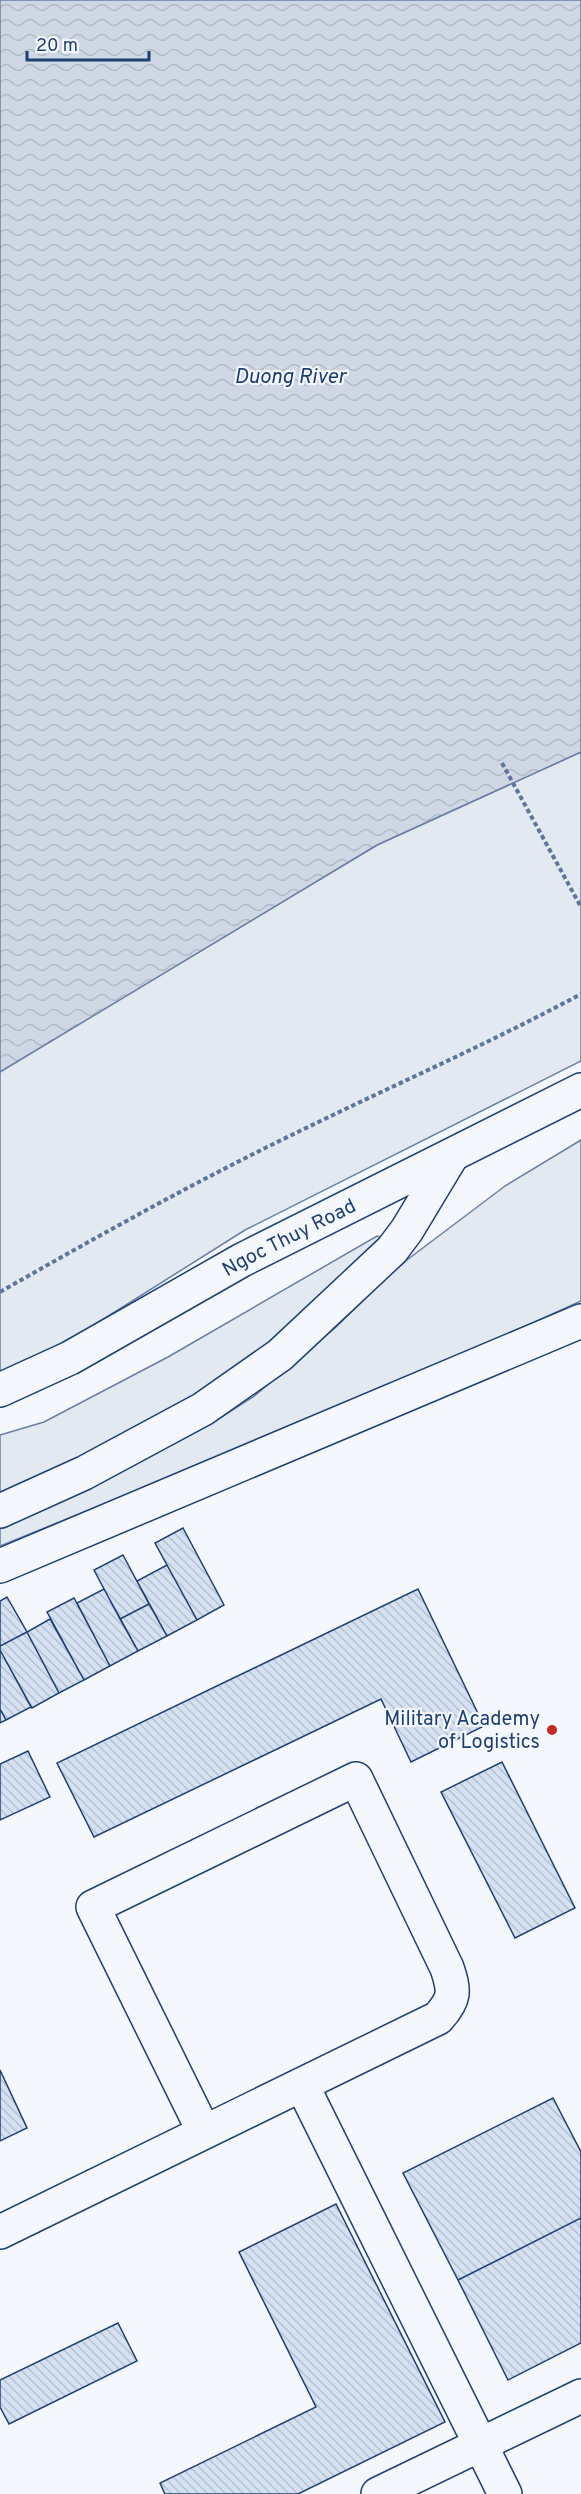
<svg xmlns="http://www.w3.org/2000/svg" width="581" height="2494" font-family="Overpass,sans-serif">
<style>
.green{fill:#e3e9f0;stroke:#687fa3;stroke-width:1.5}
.water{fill:url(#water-waves);stroke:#687fa3;stroke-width:1.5}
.building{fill:url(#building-back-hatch);stroke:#1d3f73;stroke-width:1.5}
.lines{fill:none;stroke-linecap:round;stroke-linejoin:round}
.minor-casing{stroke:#1d3f73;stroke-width:36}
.major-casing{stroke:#1d3f73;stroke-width:36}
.path{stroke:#5e769c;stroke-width:4;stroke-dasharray:4.5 3;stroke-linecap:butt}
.minor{stroke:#f4f7fb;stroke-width:33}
.major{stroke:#f4f7fb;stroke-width:33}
.poi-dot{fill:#c62828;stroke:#f4f7fb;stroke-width:2}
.labels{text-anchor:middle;stroke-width:4.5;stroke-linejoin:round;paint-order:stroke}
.street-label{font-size:20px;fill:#1d3f73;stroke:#f4f7fb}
.poi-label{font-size:20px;fill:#1d3f73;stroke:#f4f7fb;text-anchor:end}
.water-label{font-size:21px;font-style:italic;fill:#1d3f73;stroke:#f4f7fb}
</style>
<defs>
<pattern id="water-waves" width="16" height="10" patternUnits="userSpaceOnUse" patternTransform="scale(1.5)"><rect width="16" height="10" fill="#cfd7e4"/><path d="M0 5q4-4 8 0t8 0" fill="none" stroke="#b1bac7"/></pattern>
<pattern id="building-back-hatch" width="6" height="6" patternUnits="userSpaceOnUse" patternTransform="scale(1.5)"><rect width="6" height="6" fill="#d5e0f0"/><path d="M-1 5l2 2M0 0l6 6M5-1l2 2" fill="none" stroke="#b6c1d1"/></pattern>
</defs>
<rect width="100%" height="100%" fill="#f4f7fb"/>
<path class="green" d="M581,752v309l-336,169 -170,107 -75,36v-302l377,-226z
M581,1140v161l-208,94 -373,151v-20l135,-63 74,-38 44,-28 83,-70 59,-58 110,-83z
M377,1236l3,1 2,5c-60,56 -120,113 -190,158 -60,39 -126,66 -192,94v-59l44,-13 124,-65z"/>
<path class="water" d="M0,0h581v752l-204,93 -377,227z"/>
<path class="building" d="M183,1528l41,77 -27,15 -42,-77z
M123,1555l26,49 -29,15 -26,-49z
M167,1565l30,55 -30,16 -30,-55z
M104,1589l34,62 -28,15 -33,-63z
M418,1589l66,137 -73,36 -30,-63 -287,138 -37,-74z
M7,1597l20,35 -27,14v-45z
M74,1598l36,68 -26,14 -37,-68z
M149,1604l18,32 -29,15 -18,-32z
M50,1619l34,61 -25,13 -32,-61z
M27,1632l32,61 -27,15 -32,-58v-4z
M0,1650l31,57 -25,13 -6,-11z
M0,1709l6,11 -6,3z
M28,1751l22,46 -50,23v-56z
M502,1762l73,146 -60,30 -74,-146z
M0,2070l27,58 -27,13z
M553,2098l28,54v66l-123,62 -55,-107z
M336,2204l109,218 -147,72h-133l-5,-11 156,-76 -77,-155z
M581,2218v125l-73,37 -50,-100z
M118,2323l19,38 -128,63 -9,-17v-27z"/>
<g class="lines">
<g class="minor-casing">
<path id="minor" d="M0,1566l581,-245
M302,2085l203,409
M0,2232l438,-214c17,-19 17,-26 9,-50l-91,-189 -263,128 111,225
M378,2494l203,-98"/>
</g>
<g class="major-casing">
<g id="major">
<path id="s1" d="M0,1390l70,-32 172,-98 339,-170"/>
<path d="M0,1511l84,-38 119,-64 77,-54 112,-105 15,-20 44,-73"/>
</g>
</g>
<path class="path" d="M502,763l79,144
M0,1292c100,-57 200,-113 304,-163 92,-45 186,-86 277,-135"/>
<use href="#minor" class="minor"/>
<use href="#major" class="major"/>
</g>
<circle class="poi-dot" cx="552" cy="1730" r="6"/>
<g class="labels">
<g class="street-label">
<text dy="7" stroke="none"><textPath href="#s1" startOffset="327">Ngoc Thuy Road</textPath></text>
</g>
<g class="poi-label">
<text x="540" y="1725">Military Academy<tspan x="540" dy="23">of Logistics</tspan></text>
</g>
<g class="water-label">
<text x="290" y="383">Duong River</text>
</g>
</g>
<path d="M27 51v9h122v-9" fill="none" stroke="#1d3f73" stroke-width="3"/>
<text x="36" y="51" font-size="18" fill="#1d3f73" stroke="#f4f7fb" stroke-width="4.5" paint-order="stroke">20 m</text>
</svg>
